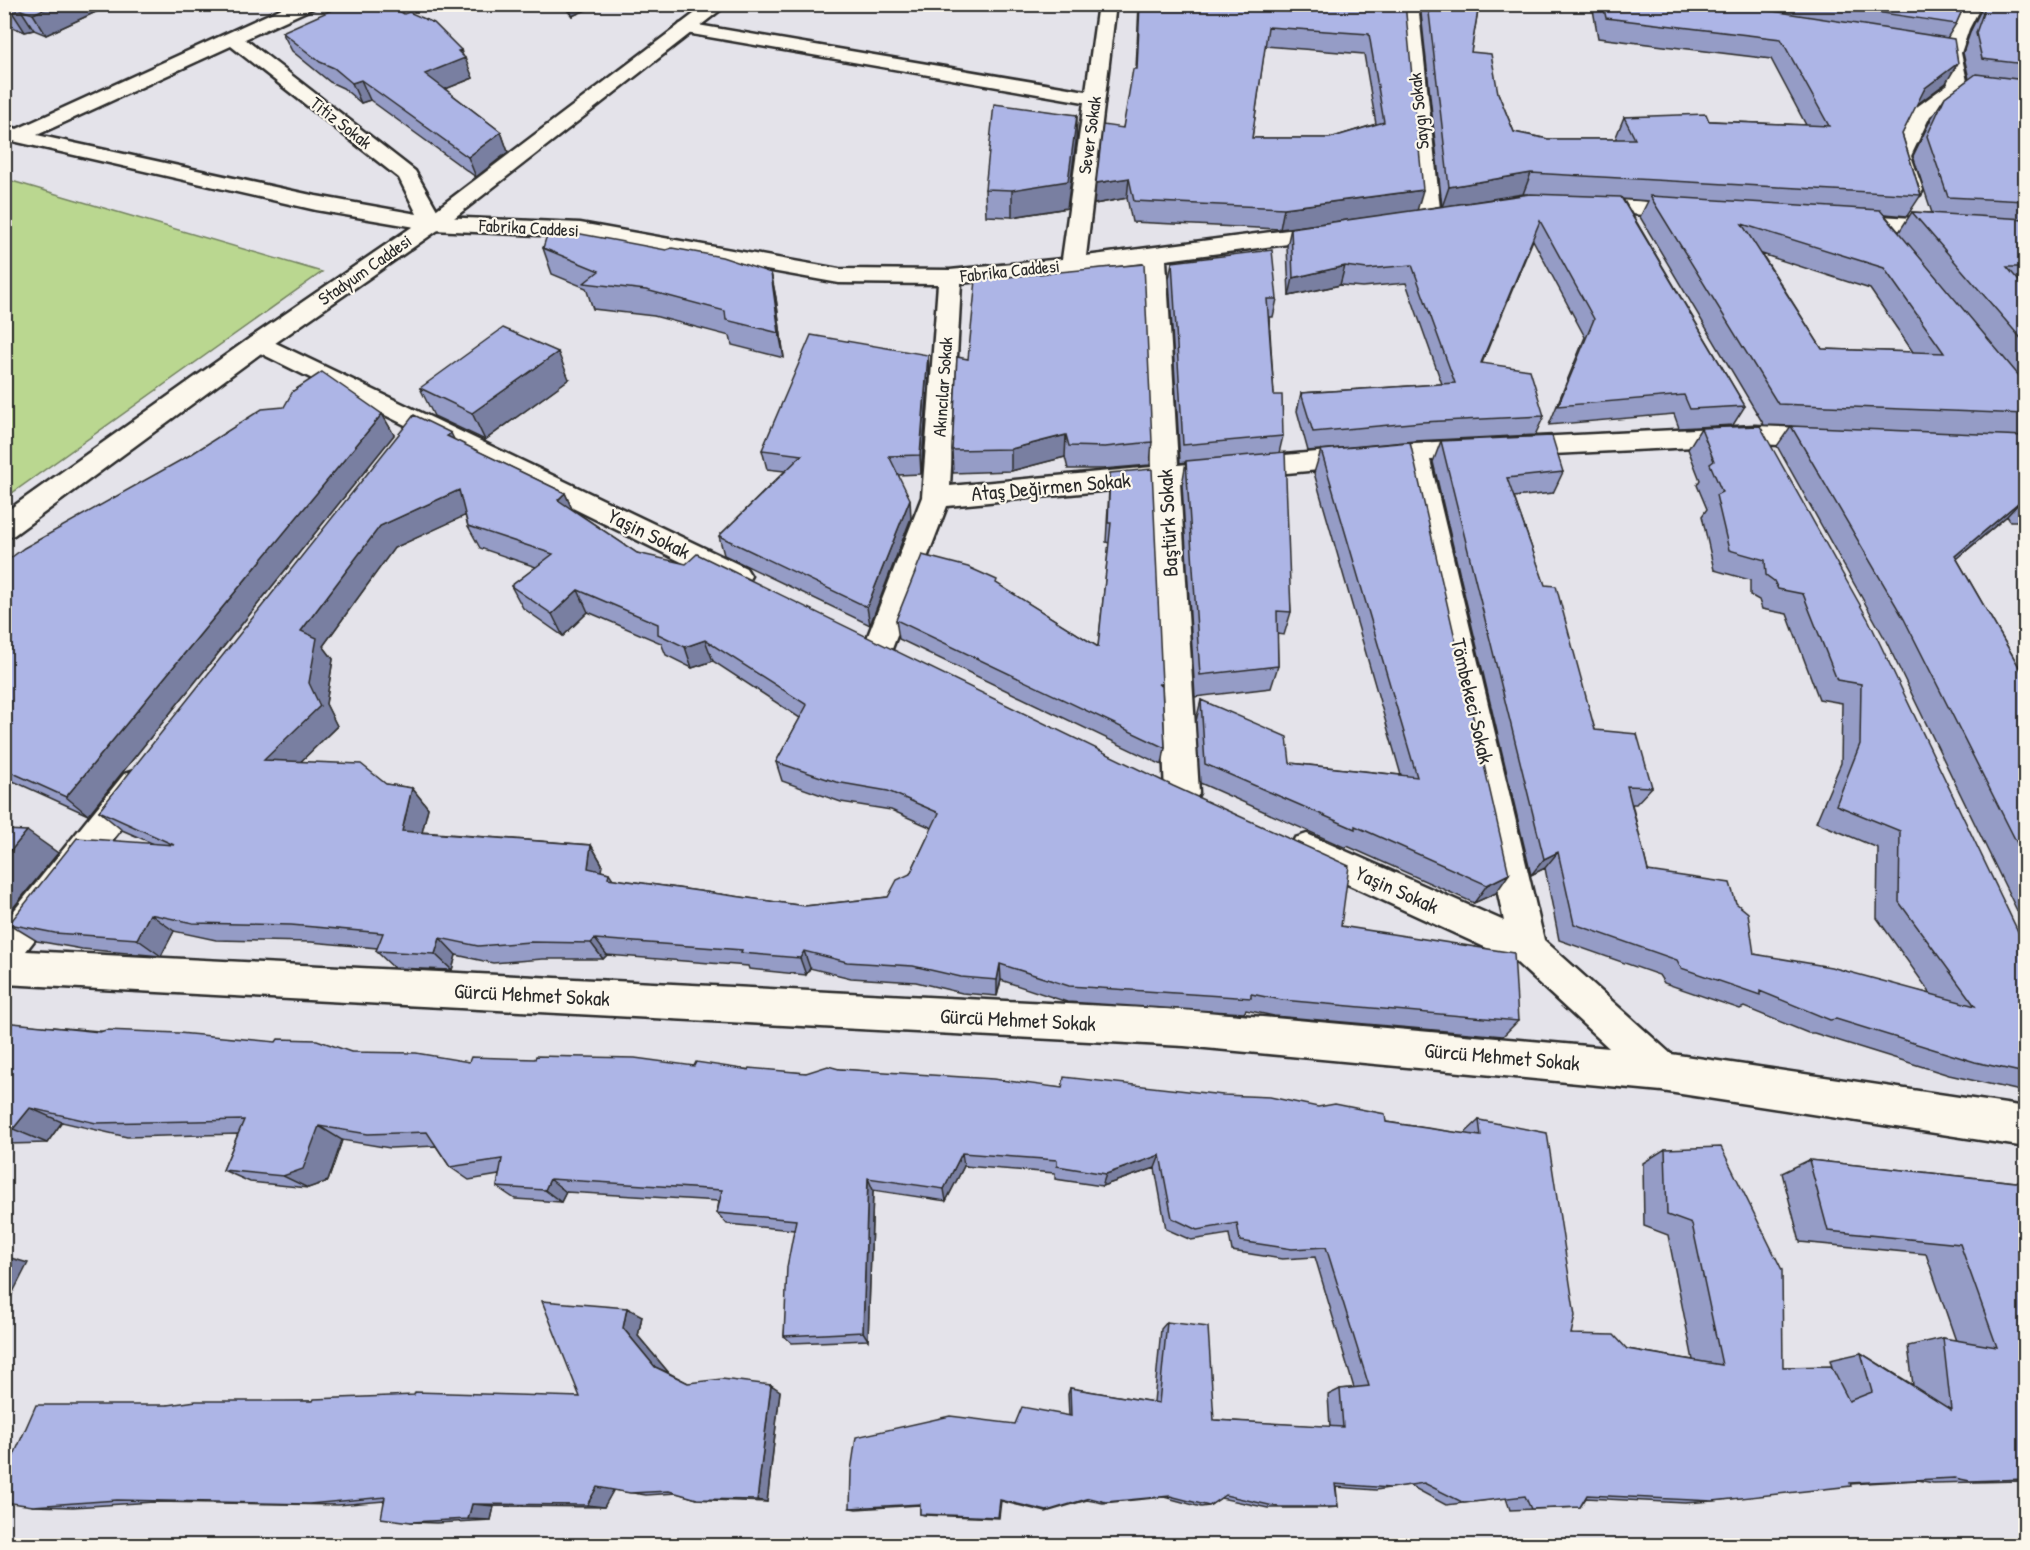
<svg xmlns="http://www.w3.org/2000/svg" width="2030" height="1550" font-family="'Patrick Hand',sans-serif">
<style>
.green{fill:#bad790;stroke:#72815e;stroke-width:1.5}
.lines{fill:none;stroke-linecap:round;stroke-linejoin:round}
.minor-casing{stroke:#2b2b2b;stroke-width:5}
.tertiary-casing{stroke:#2b2b2b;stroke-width:5}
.minor{fill:#fbf7ec;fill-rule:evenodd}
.tertiary{fill:#fbf7ec;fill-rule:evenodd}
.wall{fill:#959cc6;stroke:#2b2b2b;stroke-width:1.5;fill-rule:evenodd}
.shaded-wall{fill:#797fa1;stroke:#2b2b2b;stroke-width:1.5}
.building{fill:#adb5e6;stroke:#2b2b2b;stroke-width:1.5;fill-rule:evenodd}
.labels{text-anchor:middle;stroke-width:4.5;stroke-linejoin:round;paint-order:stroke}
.far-street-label{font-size:18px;fill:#2b2b2b;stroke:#fbf7ec}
.street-label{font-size:21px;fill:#2b2b2b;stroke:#fbf7ec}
</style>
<rect width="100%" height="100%" fill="#e4e3ea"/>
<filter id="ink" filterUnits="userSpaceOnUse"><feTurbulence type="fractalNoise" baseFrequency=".0167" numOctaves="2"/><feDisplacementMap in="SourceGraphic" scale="12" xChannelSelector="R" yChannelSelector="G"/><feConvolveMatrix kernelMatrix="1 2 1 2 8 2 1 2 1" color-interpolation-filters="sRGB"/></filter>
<g filter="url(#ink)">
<path class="green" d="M5,179l317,93 -317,226z"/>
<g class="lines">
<g class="minor-casing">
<path id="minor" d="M291,4h25l-3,4 -68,31 170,132 26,46 139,6 259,46 111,1 112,-11 22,-157 -398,-69 -6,-1 -3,-4 3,-4 6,-1 400,68 12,-87h18l-30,252 248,-32 8,2 3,5 -3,5 -8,2 -168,22 12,205 237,-22 340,-17 74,3 9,3 4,6 -4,6 -9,3 -74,-3 -325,16 114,480 127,114 355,53v40l-364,-56 -478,-45 -1180,-62v-61l120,-149 12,-4 12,4 5,10 -5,10 -122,157 1158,59 425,38 -94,-87 -220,-101 -5,-11 5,-11 12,-4 197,87 -100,-459 -224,21 19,310 -5,10 -12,4 -12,-4 -5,-10 -13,-307 -205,20 -57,148 -11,4 -11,-4 -4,-8 58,-149 16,-213 -99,-1 -259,-46 -147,-7 -117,-20 -312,-71v-14l13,4zM231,46l168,132 18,36 -101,-18 -279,-61zM1143,263l9,204 -202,19 11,-203z
M1400,4h18l23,214 -3,5 -8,2 -8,-2 -3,-5z
M1964,4h18l-13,25 -8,24 7,33 -38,30 -19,40 12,34 -3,5 -8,1 -8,-1 -13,-39 23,-47 34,-25 -5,-31 8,-24z
M1581,198l107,6 8,2 3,5 -3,5 -8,2 -115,-8 -3,-5 3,-5z
M1848,214l178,11v14l-186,-13 -3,-5 3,-5z
M259,335l487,233 5,8 -5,8 -10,3 -10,-3 -476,-236 -3,-5 3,-5z"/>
</g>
<g class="tertiary-casing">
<path id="tertiary" d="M707,4h21l-287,224 -173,120 -254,187 -10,3v-25l246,-175 175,-120z"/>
</g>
<use href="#minor" class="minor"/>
<use href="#tertiary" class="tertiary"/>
</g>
<path class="wall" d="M4,4h109l-67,31 -12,-5 -9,2 -21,-8z
M562,4h38l-28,12z
M628,4h42l-11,8z
M1139,4h266l12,206 25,-4 -22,-202h59l-8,48 27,41 16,39 34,7h68v-2l8,-20 182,8 -35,-66 -173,-21 -6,-34h373l-9,20 -9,14 -1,45 -30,22 -14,29 19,61 -14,21 -23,-2 15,18 13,-20 20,1 -19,-57 19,-39 13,-20 24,-18 -6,-26 8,-23 13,-26h41v517h-15l-3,-5 -50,43 68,118v250l-140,-288 -108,-193 14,-20 -27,-1 -124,-208 8,-16 -25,-2 122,207 -12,19 -54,3 -5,-14 -125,11 36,-88 -52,-97 -51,123 62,53 -9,19 -120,6 -107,10 -11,-40 4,-18 141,-9 -36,-101 -44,4 -22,-2 -51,11 -2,-50 4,-18 33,-5 -44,6 -148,-7 -5,-24 -33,6 2,-21 27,-55 13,-59zM1265,46l99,8 12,70 -46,14h-78zM1523,194h5l-44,6zM1762,254l108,35 43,63 -91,-3z
M282,32l181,24 10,22 -28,11 56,43 7,20 -32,25 -106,-77 -9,3 -18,-15 -13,-6 -38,-31z
M1077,115l-1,27 -9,66 -55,9 -26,-1 -1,-27z
M543,248l228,25 5,25 8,60 -52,-13 -2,-9 -76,-20 -61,-7 -7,-21 -34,-14z
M1172,262l105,37 -4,18h-4l5,78 9,41 -4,17 12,159 -7,23 -7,-1 1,32 -7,22 -76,9 -13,-212 4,-23 -6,1 -11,-184z
M928,355l1,19 -8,100 -23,1 13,43 -41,107 -146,-70 -5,-19 66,-65 -18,-2 -5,-19z
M957,357l195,85 -2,23 -47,4h-35l-3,-12 -54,14 -58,2 -1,-23z
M569,379l-84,61 -51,-24 -14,-28z
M382,414l12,21 -306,380 -84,-38v-214z
M1701,428l324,518v146l-76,-17 -135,-42h-6l-64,-26 -4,2 -76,-26 -5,-8 -100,-35 -14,-72 -14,7 -98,-413 8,-21 122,31 -10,21 -39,4 81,233 57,57 -16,17h-4l16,67 88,32 18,51 177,40 -54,-76 1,-70 -62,-26 25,-59 1,-60 -23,-4 -32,-85 -25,-5 -3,-9 -9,-5v-15l-36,-10 -12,-54 5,-7 -10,-24 3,-5 -12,-31z
M454,440l111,53 7,16 65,44 704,373 177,95 -15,15 -229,-20 -28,-6 -2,3 -177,-11 -66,-22 -4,16 -35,-3 -46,-11 -65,-4 -41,-10 -4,7 -57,-6 -1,-3 -141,-11 -4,4h-60l-50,4 -37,-8 -4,15 -58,-2 -18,-17 1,-3 -66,-6 -95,-2 -42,-9 -13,25 -79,-7 -45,-8 -28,-17 143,-81 -30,-13 -23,-19zM465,515l3,11 12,22 56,19 -25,19 12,22 40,28 25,-24 73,31 5,12 26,13 21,-7 87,57 -24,44 6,19 59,21 50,8 41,18 -22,46 -22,23 -83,9 -192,-27 -4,-6 -8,-2 1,-7 -11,-19 -169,-13 6,-24 -16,-20 -26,-4 -85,-23 36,-35 -11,-22 7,-45 -10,-13 71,-98z
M1321,450l175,443 -22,10 -127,-57 -1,2 -146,-65 -4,-62 5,-21 89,63 111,12 -87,-302z
M1110,473l52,211 3,64 -3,17 -263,-126 -3,-19 101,-36 101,63 11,-104 -3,-1z
M4,1023l465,39 225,4 112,7 33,-4 223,19 324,34 78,12 15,-14 92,214 56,15 66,11 -25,-125 -24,-9 -1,-63 22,-14 118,218h49l-2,-7 31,-7 52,32 -5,-39 35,-8 13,3 -30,-87 -126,-12 -18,-69 27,-13 216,23v300l-7,-2 -85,2 -15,-3 -68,4 -137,17 -28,2 -99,-5 -6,9 -70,3 -4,-12 -60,7 -37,-20 -33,5 -40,-3 2,20 -12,1h-58l-47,-10 -12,8 -8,1 -37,-10 -61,6 -16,-3 -41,12 -45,-11 -2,17 -75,-3 -4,-1v-9l-64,4 -6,-1 165,-84 54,-8 -1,-22 2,-6 84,14 7,-73 6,-7 47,98 116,7 -2,-32 12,-6 14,-1 -39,-131 -33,2 -50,-8 -3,-17 -38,6 -25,-11 -11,-61 -53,18 -47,-7v-6l-91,-7 -18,35 -73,-11 -5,150 -76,3 -8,-7 10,-106 -67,-6 -10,-11 2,-12 -153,-9 -5,10 -46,-3 -18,-12 2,-12 -30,5 -19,-13 -14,-21 -46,2 -48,-8 -14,41 -20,7 -58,-6 -27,-12 15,-36 -111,3 -65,-15 -15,21 -39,1 -4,7z
M642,1316l-4,20 31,37 19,10 83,2 9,6 -13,111 -57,-2 -13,-1 -20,-6 -31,2 -33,-5 -9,17 -110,-1 -3,14 -55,3 -25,-1 -27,-21 -46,4 -184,-3 -81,5 -40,-1 135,-101 145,-4 267,-4z"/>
<path class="shaded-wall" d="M55,4h58l-67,31 -13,-21z
M569,4h31l-28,12z
M658,4h12l-11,8z
M21,10l13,20 -9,2 -13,-20z
M461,50l3,9 1,-1 8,20 -40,16 -8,-20z
M1958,63l-12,20 -34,25 13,-20z
M361,80l9,20 -9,3 -9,-20z
M1077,115l-1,27 -9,66 -55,9v-27z
M501,132l7,20 -32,25 -8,-20z
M1531,173l-8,21 -81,13 7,-20z
M1129,178l-2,20 -33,6 2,-21z
M1423,190l-6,21 -137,18 4,-21z
M1345,266l-5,19 -51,11 4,-18z
M771,273l5,25 8,60 -5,-25z
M558,352l11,27 -84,61 -13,-27z
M928,355l1,19 -8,100 -1,-19z
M382,414l12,21 -306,380 -22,-18z
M451,433l11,23 -15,-20z
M1066,435l-1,22 -54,14v-22z
M459,490l12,23 -77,35 -71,98 10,13 -7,45 11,22 -54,53 -19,-19 45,-77 -8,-52 79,-105z
M565,493l10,23 -17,-16z
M2025,497l-18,19 -71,60 19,-20z
M910,499l1,19 -41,107 -3,-18z
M578,590l10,22 -25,24 -11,-22z
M705,640l8,21 -21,7 -7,-21z
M412,788l16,20 -10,41 -16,-18z
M27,831l31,22 -54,66v-60z
M591,845l11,19 -3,22 -11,-18z
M1558,852l-13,16 -14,7 13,-16z
M1509,874l-13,19 -22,10 13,-18z
M150,914l24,17 -13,25 -24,-17z
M440,938l16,17 -4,15 -17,-16z
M595,939l12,16 -4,4 -12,-16z
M804,951l6,17 -4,7 -6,-17z
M1000,964l1,16 -4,16v-16z
M30,1108l32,14 -15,21 -34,-14z
M319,1126l23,14 -14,41 -20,7 -25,-12z
M4,1143l4,1 -4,7z
M962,1153l2,13 -18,35 -2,-12z
M1160,1155l-5,13 -53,18 4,-12z
M868,1178l5,12 -5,150 -5,-8z
M550,1179l16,13 -5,10 -16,-12z
M4,1256l24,7 -24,47z
M627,1308l15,8 -4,20 31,37 -14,-6 -32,-39z
M771,1385l9,6 -13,111 -10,-2z
M597,1487l17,2 -10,18 -17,-2z
M472,1504l22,2 -3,14 -23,-1z"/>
<path class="building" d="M4,4h51l-22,10 -12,-4 -9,2 -8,-3z
M345,4h42l17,10 5,-2 25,11 27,27 -3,1 7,7 -40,16 76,58 -33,25 -107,-77 -9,3 -18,-15 -14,-6 -38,-30z
M1140,4h265l18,186 -139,18 -150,-7 -5,-23 -33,5 7,-58 20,3 10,-59h4zM1268,27l101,7 15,88 -54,16h-78z
M1428,4h51l-8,48 20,2 7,39 16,39 34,7h87l-11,-22 82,-3 3,7 120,5 -48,-87 -175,-21 -3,-14h125l226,35 4,24 -33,25 -23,46 19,61 -390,-22 -82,14z
M1823,4h142l-9,20z
M1987,4h38v60l-43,-5 -6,-26 8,-23z
M1976,74l49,6v121l-77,-4 -21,-61 18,-39z
M994,104l83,11 -9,66 -56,9 -27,-1z
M1530,194l91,3 124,209 -55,3 -6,-14 -126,11 36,-87 -54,-98 -59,142 49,7 14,46 -122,6 -109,10 -12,-39 154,-10 -43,-118 -45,4 -22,-3 -52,12 -2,-50z
M1650,196l230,14 145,173v31l-247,-10zM1742,224l142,44 60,85 -122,-4z
M1912,212l113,7v48h-18l18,21v55z
M549,228l117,22 6,-2 50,9 49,16 8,60 -53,-13 -1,-9 -79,-21 -62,-7 15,-12 -56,-23z
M1272,250l5,49h-10l7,96h8l1,41 -100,9 -11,-183z
M1144,264l8,178 -47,5 -36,-1 -3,-11 -55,14 -59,1 5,-93 11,2 8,-79z
M503,328l55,24 -86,61 -52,-25z
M811,335l117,20 -8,100 -31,1 21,43 -43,108 -148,-71 83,-81 -40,-5z
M322,372l60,42 -316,383 -62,-28v-206l20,-15 166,-93 72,-46 22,-2 9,-16z
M414,415l37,18 -4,3 118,57 -7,7 79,53 49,11 11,-10 476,232 176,80 -8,60 173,27 4,68 -236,-21 -31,-6v4l-182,-12 -69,-22 -3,16 -36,-3 -48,-11 -66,-4 -43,-11 -4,7 -59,-5 1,-3 -147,-11 -4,4 -61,-1 -52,4 -38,-8 -5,16 -59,-3 7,-18 -92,-8 -98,-2 -43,-9 -13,25 -82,-6 -46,-9 68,-86 97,7 -75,-34zM459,490l9,36 85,28 -42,32 41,28 26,-24 80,34v10l27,13 20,-7 102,65 -31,57 60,20 52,9 51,22 -29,61 -13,6 -9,17 -83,9 -197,-28 1,-5 -21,-5 3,-23 -189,-14 10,-43 -26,-4 -25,-20 -97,-4 56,-54 -11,-23 8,-45 -16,-7 79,-105z
M1760,426l109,195 156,325v127l-50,-11 -139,-43 -6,1 -70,-29v4l-79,-27 -4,-8 -103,-36 -16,-72 -14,7 -103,-418 111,-5 11,36 -56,6 38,107 11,1 39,144 42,4 15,53 -25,-1 21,85 82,12 6,20 12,10 6,41 77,13 144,39 -76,-104 1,-71 -64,-26 24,-61 1,-60 -24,-4 -34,-86 -25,-5 -4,-8 -8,-6 -1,-15 -36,-10 -13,-55 6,-3 -12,-28 4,-3 -13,-33z
M1791,426l234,10v61l-70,59 70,121v182l-121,-240z
M1410,442l99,432 -22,11 -132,-59v3l-150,-65 -4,-64 86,37 3,26 127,14 -96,-327z
M1285,452l6,160 -14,-1 1,55 -78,9 -14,-214z
M1152,469l10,215h-4l4,2 3,62 -269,-128 26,-65 46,12 29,13 -1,3 102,64 13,-124h-3l2,-50z
M4,830l23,1 -23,28z
M4,1023h9l87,9 6,-2 73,3 97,9 2,-3 39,1 34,12 65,1 53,9 2,-5 64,2 1,-3 99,2 59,8 2,-4 53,8v-2l57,5 22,-7 11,3 154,10 69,9 2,-11 159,18 47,2 48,10 17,-3 50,10 1,8 95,14 -2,-16 68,13 28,183 -4,18 43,1 13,14 95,16 -30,-141 -25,-9 -2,-66 56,-2 61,123 1,97 48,-1 18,35 23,-9 -11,-39 90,57 -8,-72 54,9 -37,-103 -132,-13 -19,-71 216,23v296l-55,2 -15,-3 -105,5 1,3 -138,15 -126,-6 -7,12 -49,2 -6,-13 -61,7 -40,-20 -34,5 -55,-4 3,23h-60l-53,-12 -16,11 -39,-10 -64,6 -16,-4 -43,13 -47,-11 -2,17 -78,-3v-10l-70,4 1,-37 5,-34 94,-21 65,8 7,-17 49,9 -1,-28 89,15 8,-81 41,5 6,93 129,7 -3,-38 29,-3 -43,-139 -34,2 -52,-8 -3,-18 -40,7 -25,-12 -12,-63 -54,19 -49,-8v-6l-95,-7 -18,36 -76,-11 -5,154 -79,4 3,-69 9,-47 -79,-7 5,-23 -172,-11 -5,11 -48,-3 5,-28 -52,8 -23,-35 -59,2 -49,-8 -16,43 -20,7 -60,-6 21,-50 -148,3 -66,-15 -17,21h-9z
M542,1301l85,7 -4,20 32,39 33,16 34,-4 49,6 -14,115 -60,-1 -28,-8 -39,2 -33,-6 -10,18 -115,-1 -4,15 -57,3 -30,-4 4,-21 -76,7 -192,-4 -84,6 -29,-4v-18l7,-22 25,-57h132l28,-4h117l1,-2 100,-4 1,-3 165,5z"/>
</g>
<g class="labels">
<g class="far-street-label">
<text transform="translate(1419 111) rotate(-96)" y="6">Saygı Sokak</text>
<text transform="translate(341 123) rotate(38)" y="6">Titiz Sokak</text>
<text transform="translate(1090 135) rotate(-82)" y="6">Sever Sokak</text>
<text transform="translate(529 228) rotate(3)" y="6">Fabrika Caddesi</text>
<text transform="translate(365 270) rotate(-35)" y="6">Stadyum Caddesi</text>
<text transform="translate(1010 271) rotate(-6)" y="6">Fabrika Caddesi</text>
<text transform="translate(943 387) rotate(-86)" y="6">Akıncılar Sokak</text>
</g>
<g class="street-label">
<text transform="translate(1051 487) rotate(-5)" y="7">Ataş Değirmen Sokak</text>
<text transform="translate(1168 523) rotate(-93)" y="7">Baştürk Sokak</text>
<text transform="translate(649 534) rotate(26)" y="7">Yaşin Sokak</text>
<text transform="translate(1472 701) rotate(77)" y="7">Tömbekeci Sokak</text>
<text transform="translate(1397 890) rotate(24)" y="7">Yaşin Sokak</text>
<text transform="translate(532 995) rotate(3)" y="7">Gürcü Mehmet Sokak</text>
<text transform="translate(1018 1020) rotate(3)" y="7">Gürcü Mehmet Sokak</text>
<text transform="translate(1502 1057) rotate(5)" y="7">Gürcü Mehmet Sokak</text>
</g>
</g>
<rect width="2030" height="1550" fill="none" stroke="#fbf7ec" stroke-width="24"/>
<rect x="12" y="12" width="2006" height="1526" fill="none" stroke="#2b2b2b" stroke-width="2" filter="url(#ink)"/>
</svg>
